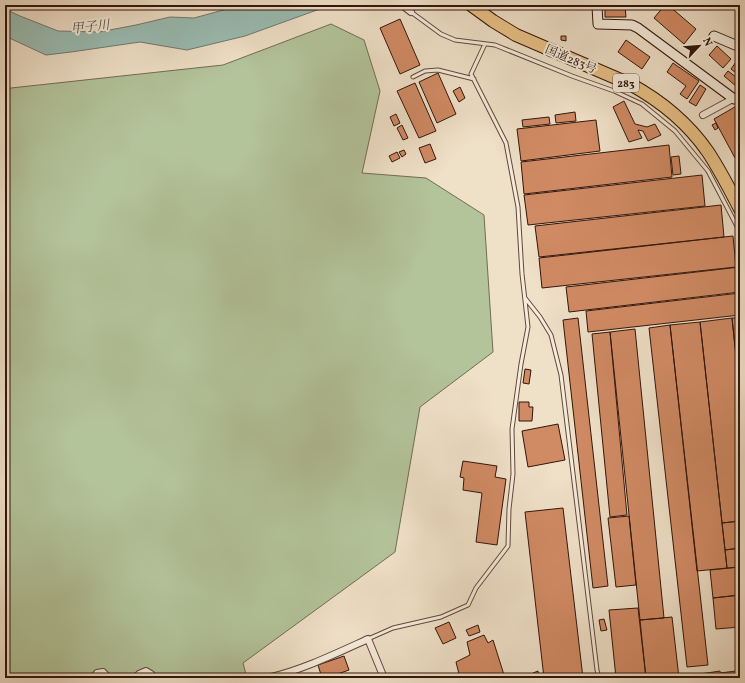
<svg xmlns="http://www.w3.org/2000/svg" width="745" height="683" font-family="Vollkorn,'Noto Serif JP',serif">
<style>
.green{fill:#b3c39a;stroke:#726c52}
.water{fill:#9abdb4;stroke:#707a70}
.building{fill:#d08a64;stroke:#31150b}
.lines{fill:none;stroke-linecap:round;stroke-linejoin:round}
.lane-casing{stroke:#60483a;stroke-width:5}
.street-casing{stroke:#60483a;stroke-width:8}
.secondary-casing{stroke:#31150b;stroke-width:11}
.highway-casing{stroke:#31150b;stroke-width:14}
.lane{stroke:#f5ebdb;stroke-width:3}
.street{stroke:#f5ebdb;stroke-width:6}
.secondary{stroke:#f5ebdb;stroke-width:9}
.highway{stroke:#e8c084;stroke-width:12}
.labels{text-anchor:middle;stroke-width:4;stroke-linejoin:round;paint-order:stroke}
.shield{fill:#f5ebdb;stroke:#6c5549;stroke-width:1}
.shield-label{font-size:11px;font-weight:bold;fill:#31150b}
.street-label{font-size:12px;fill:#31150b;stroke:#f5ebdb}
.water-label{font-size:13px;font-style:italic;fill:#565046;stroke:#f5ebdb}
</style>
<rect width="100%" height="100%" fill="#efe0c8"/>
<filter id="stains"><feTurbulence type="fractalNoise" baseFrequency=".005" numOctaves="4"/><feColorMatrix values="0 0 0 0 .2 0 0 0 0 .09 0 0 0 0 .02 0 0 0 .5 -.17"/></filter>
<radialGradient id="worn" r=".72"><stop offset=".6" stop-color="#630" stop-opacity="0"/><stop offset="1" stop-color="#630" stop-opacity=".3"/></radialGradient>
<path class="green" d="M331,24l33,16 16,51 -18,82 64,5 58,37 9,137 -73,55 -25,145 -152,111 4,15h-242v-586l6,-4 212,-23z"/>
<path class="water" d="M242,5h93l-18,5 -72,26 -58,14 -47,-8 -69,10 -25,3 -41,-19v-27l15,7 38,15 41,1 37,-7 34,-8 24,1z"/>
<path class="building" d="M665,5h3l28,24 -12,15 -30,-26z
M605,6h20l1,11h-21z
M400,19l20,46 -20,9 -20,-46z
M561,36h5v5l-5,-1z
M626,40l24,17 -8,12 -24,-17z
M717,46l14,13 -8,9 -14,-13z
M736,62l4,3v11l-9,-7z
M673,63l26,18 -12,18 -7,-5 6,-8 -19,-14z
M728,71l12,9v1l-4,5 -12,-10z
M438,73l18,41 -19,9 -18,-41z
M415,83l21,48 -17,7 -22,-47z
M700,85l6,4 -10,17 -7,-4z
M460,87l5,11 -6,4 -6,-11z
M624,101l11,23 12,3 8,-3 6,11 -13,6 -5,-10 -5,-1 4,8 -13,4 -16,-35z
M740,104v51l-5,3 -21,-39z
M575,112l1,9 -20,2 -1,-8z
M396,114l4,9 -6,3 -4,-9z
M549,117l1,7 -27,3 -1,-7z
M596,120l4,31 -79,10 -4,-32z
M716,123l2,5 -3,2 -3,-5z
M402,125l6,13 -5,2 -6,-12z
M430,144l6,15 -11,4 -6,-15z
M669,145l3,32 -148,17 -3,-32z
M404,150l2,4 -4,3 -3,-5z
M397,152l3,6 -8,4 -3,-6z
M679,156l2,18 -8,1 -2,-18z
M702,175l3,31 -177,19 -4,-30z
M721,205l3,32 -185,20 -4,-31z
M733,236l3,31 -194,21 -3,-30z
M740,267v25l-171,20 -3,-25z
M740,293v22l-152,17 -2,-21z
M578,318l30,268 -15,2 -30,-268z
M732,318h8v76z
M732,318l8,76v127l-18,2 -22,-201z
M700,322l27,246 -30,3 -27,-246z
M670,325l38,340 -21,2 -38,-339z
M635,329l29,289 -24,2 -30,-288z
M610,332l17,183 -17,2 -18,-183z
M525,369l6,1 -2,14 -6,-1z
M519,402h10v5h4l-1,14h-13z
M558,424l7,36 -37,7 -6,-36z
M463,461l34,5 -2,11 11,2 -9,66 -21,-3 6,-49 -19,-3 1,-12 -4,-1z
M563,508l20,170h-39l-19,-166z
M629,516l7,69 -20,2 -8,-69z
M740,521v27l-15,2 -3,-27z
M740,548v19l-13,1 -2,-18z
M740,567v28l-27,3 -3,-28z
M740,595v32l-24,2 -3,-31z
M638,608l8,70h-30l-7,-68z
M672,617l7,61h-33l-6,-58z
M604,619l3,11 -6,1 -2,-11z
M449,622l7,16 -13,6 -8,-16z
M478,625l2,7 -11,4 -3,-6z
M484,635l4,8 5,-3 12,38h-14l-1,-4 -3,4h-27l-4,-16 14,-7 -3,-13z
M344,656l5,14 -23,8h-4l-4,-13z
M538,671l1,5 -5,1 -1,-4z
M720,671l1,7h-14v-5z
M736,671v7h-15l-1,-5z
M707,673v5h-17v-3z"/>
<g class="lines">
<g class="lane-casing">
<path id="lane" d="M411,12l30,22 14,6 40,5 77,31 42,15 28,13 33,27 33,40 32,61
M413,77l12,-6 13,-1 36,9
M525,298l15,19 11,18 10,40 36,295 2,8
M368,639l25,-11 48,-11 27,-12 8,-17 32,-42 1,-37 4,-35 -1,-45 9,-65 7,-37 -6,-53 -4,-67 -12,-64 -35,-69 14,-30"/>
</g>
<g class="street-casing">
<path id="street" d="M402,5l9,7
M703,115l37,-20
M93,678l4,-5 6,-1 6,6
M135,678l4,-4 7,-3 5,3 3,4
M267,678c35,-8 68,-24 101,-39l16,39"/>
</g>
<g class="secondary-casing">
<path id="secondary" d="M597,6l1,18 34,1 6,3 96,71
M714,36l26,11"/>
</g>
<g class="highway-casing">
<path id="highway" d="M471,5l22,16 23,14 114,49c31,17 58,39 78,68 12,18 22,38 32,57"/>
</g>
<use href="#lane" class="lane"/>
<use href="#street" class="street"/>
<use href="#secondary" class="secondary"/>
<use href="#highway" class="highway"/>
</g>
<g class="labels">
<rect class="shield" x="613" y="74" width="26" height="18" rx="3"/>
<g class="shield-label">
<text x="626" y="87">283</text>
</g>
<g class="street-label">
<text transform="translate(571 59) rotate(23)" y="4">国道283号</text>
</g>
<g class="water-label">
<text transform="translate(90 26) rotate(-7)" y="5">甲子川</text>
</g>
</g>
<rect width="745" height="683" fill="none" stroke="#efe0c8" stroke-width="20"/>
<rect x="6" y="6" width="733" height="671" fill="none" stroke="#31150b" stroke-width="2"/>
<rect x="10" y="10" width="725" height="663" fill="none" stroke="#31150b"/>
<g transform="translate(699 46) rotate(64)" stroke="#f5ebdb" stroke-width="3" paint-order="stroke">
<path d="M0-3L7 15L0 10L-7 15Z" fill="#31150b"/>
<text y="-6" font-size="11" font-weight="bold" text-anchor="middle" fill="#31150b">N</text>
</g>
<rect width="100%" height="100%" filter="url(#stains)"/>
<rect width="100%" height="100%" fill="url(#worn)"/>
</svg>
